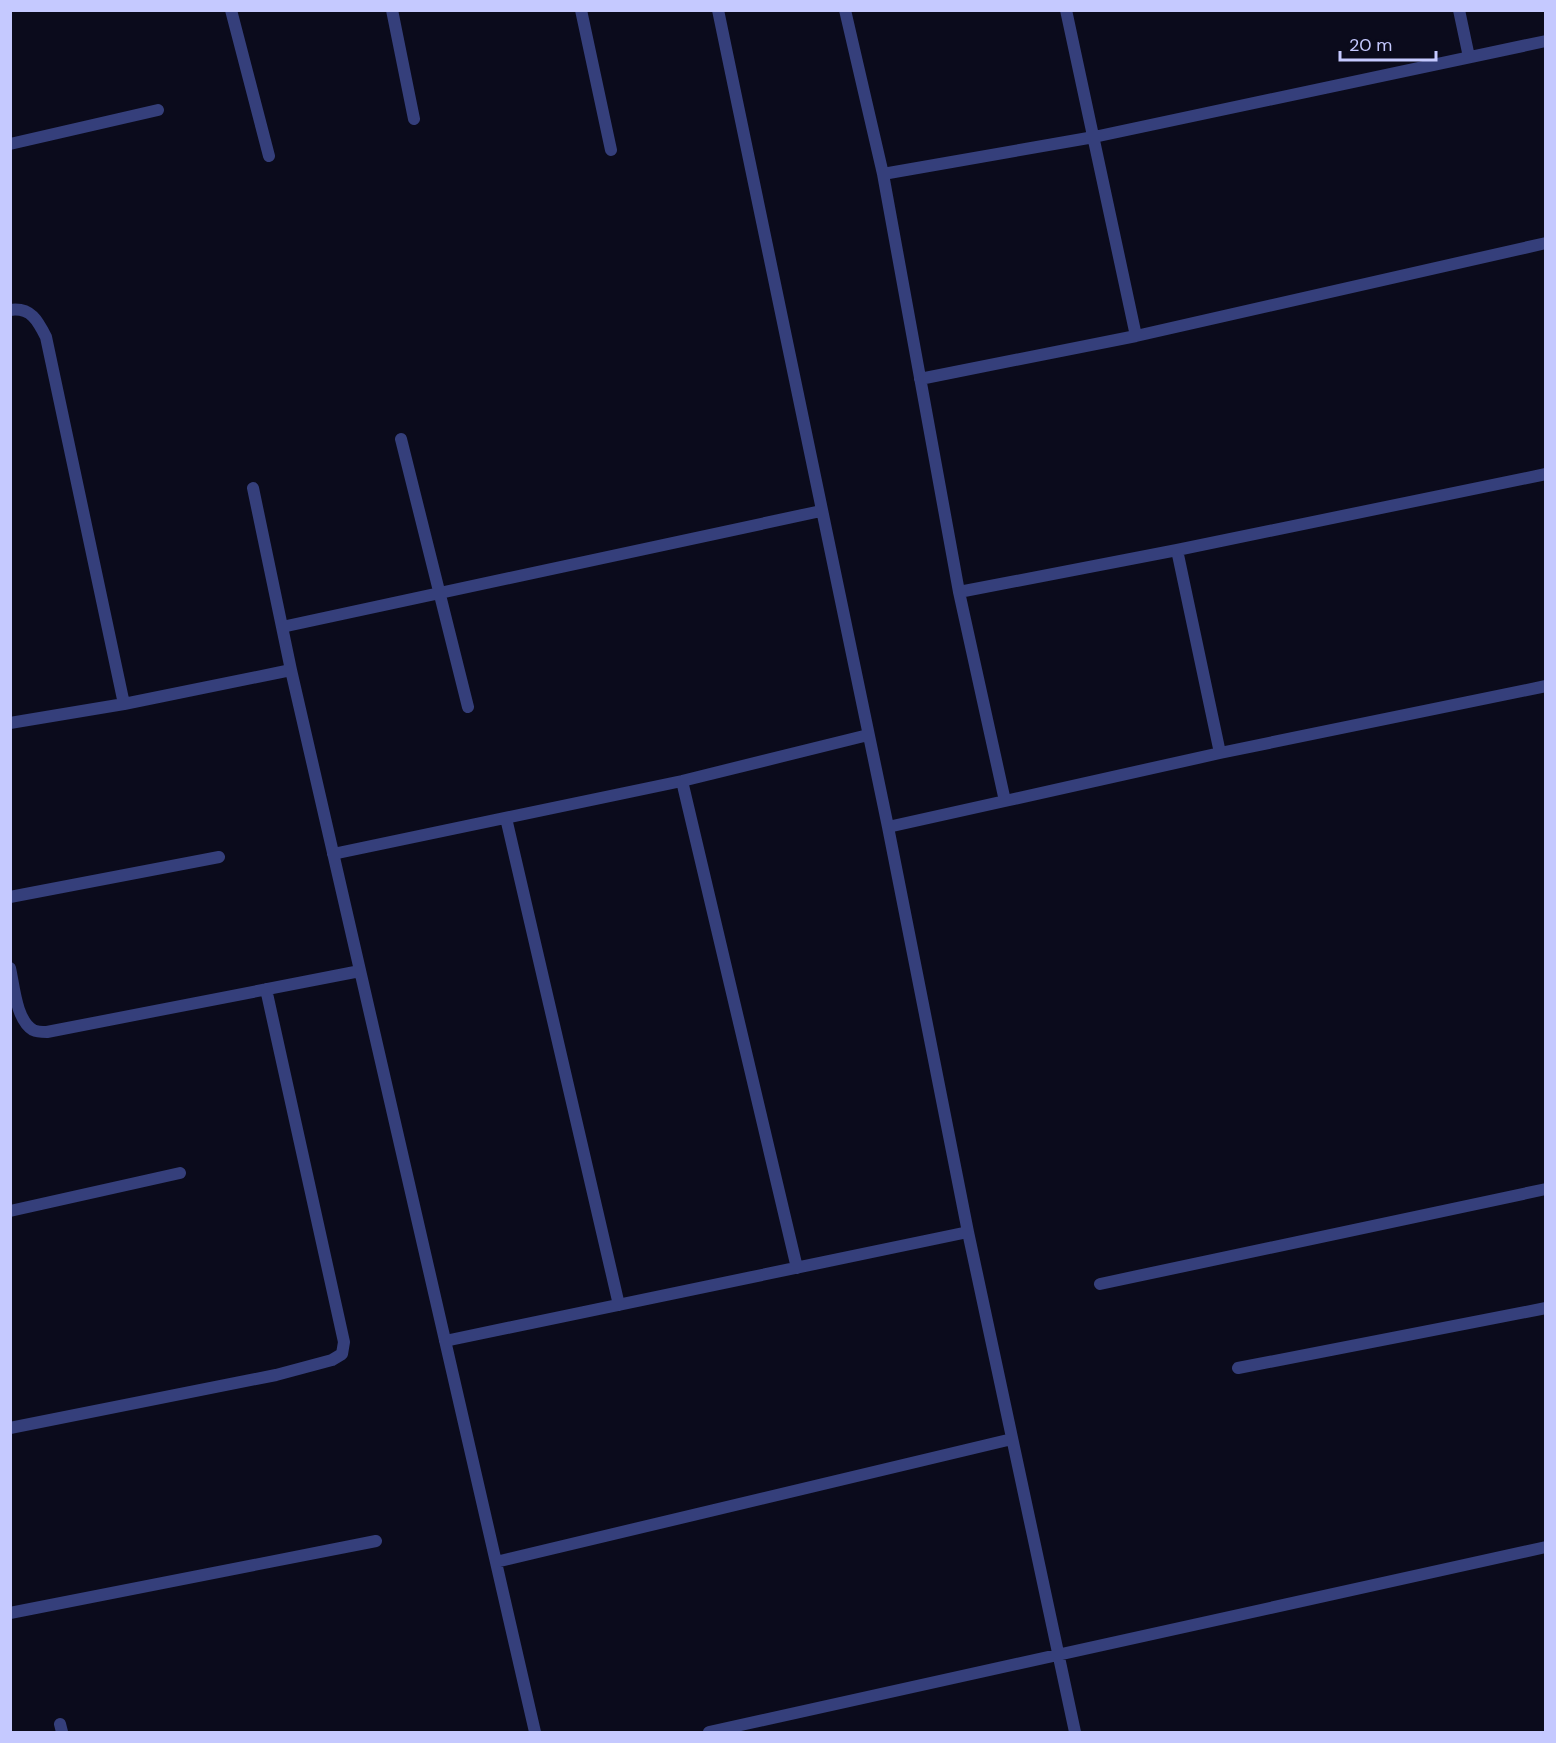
<svg xmlns="http://www.w3.org/2000/svg" width="1556" height="1743" font-family="'DM Sans',sans-serif">
<style>
.lines{fill:none;stroke-linecap:round;stroke-linejoin:round}
.street{stroke:#353f7b;stroke-width:12}
</style>
<rect width="100%" height="100%" fill="#0b0b1c"/>
<g class="lines">
<path class="street" d="M231,10l38,146
M392,10l22,109
M581,10l30,140
M718,10l170,817 80,405 107,500
M845,10l38,164 76,418 46,209 215,-48 326,-67
M1066,10l70,326
M1459,10l10,47
M10,144l148,-34
M883,174l211,-37 452,-96
M10,310c21,-3 28,11 36,27l78,367
M920,379l216,-43 410,-93
M401,439l67,268
M253,488l38,182 244,1062
M1177,550l43,203
M959,592l218,-42 369,-76
M282,627l539,-116
M10,723l114,-19 167,-34
M682,781l115,487
M506,818l113,487
M888,827l117,-26
M333,854l349,-73 186,-46
M10,897l209,-40
M10,968c4,17 6,52 23,62 4,2 10,2 14,2l313,-61
M10,1211l170,-38
M1100,1284l446,-95
M445,1341l523,-109
M1238,1368l308,-60
M10,1428l266,-53 56,-15 10,-6 2,-12 -78,-353
M496,1562l516,-123
M10,1613l366,-72
M60,1724l2,8
M709,1732l837,-185"/>
</g>
<rect width="1556" height="1743" fill="none" stroke="#c5c9ff" stroke-width="24"/>
<path d="M1340 51v9h96v-9" fill="none" stroke="#c5c9ff" stroke-width="3"/>
<text x="1349" y="51" font-size="18" fill="#c5c9ff" stroke="#0b0b1c" stroke-width="4.5" paint-order="stroke">20 m</text>
</svg>
